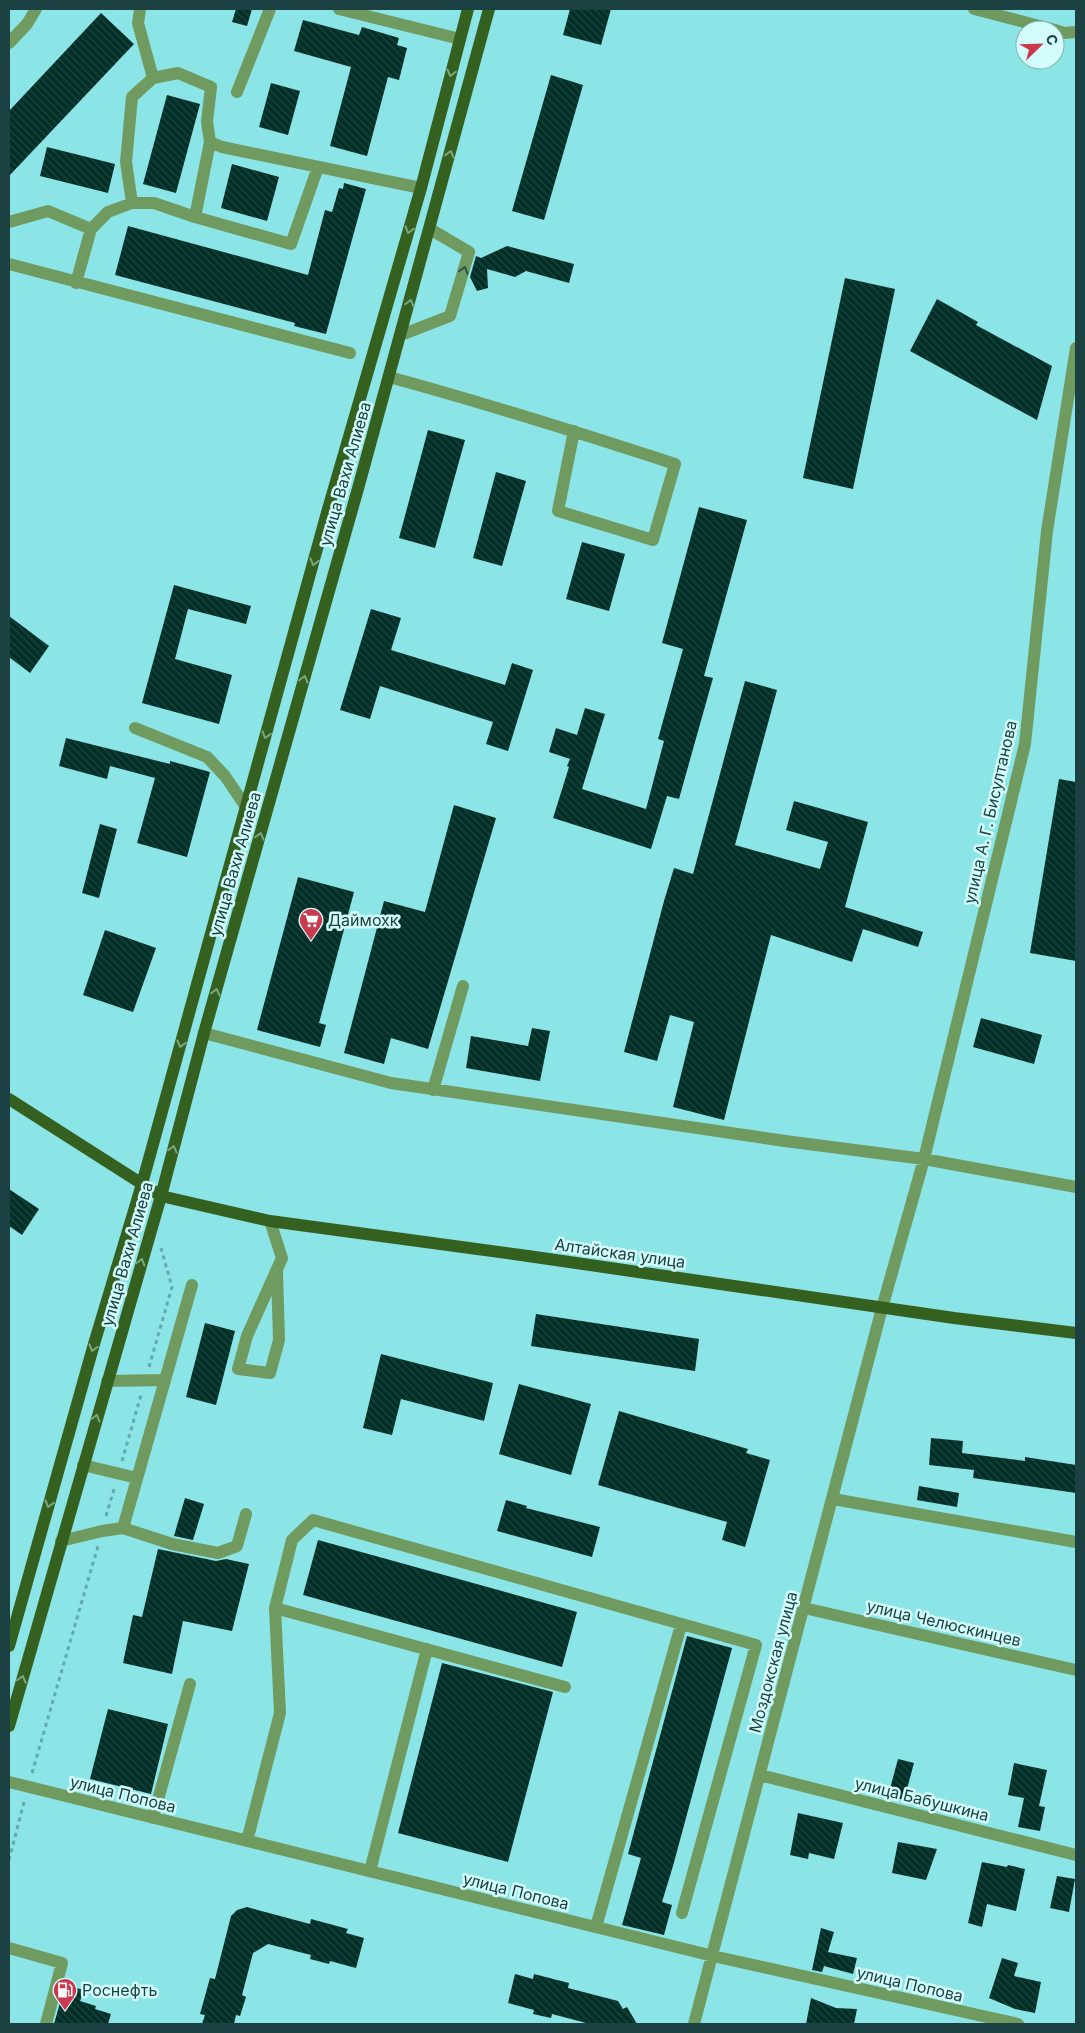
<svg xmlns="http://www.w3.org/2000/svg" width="1085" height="2033" font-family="Inter,sans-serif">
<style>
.building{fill:url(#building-back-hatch)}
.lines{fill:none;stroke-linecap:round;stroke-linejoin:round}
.path{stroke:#64aaac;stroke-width:3;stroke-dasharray:4 4;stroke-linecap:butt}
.minor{stroke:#709b60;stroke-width:12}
.major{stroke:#34611f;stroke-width:12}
.oneway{stroke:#7ca783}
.oneway2{stroke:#2d5348}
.labels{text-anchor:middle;stroke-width:5;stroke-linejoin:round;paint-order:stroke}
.street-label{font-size:16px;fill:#1c4142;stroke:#d3fdfd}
.poi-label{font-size:16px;fill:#1c4142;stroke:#d3fdfd;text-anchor:start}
</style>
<defs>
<pattern id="building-back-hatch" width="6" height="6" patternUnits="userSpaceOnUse" patternTransform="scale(1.25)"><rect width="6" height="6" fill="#002f27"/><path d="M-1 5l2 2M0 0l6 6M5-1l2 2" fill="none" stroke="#1c463f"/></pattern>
</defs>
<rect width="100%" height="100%" fill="#8be4e6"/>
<path class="building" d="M236,9h16l-5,17 -15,-4z
M570,9h41l-10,36 -38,-10z
M101,13l33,31 -125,132v-65z
M303,20l56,15 3,-8 37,11 -2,7 10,3 -8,32 -11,-3 -21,79 -37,-10 21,-79 -57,-16z
M551,75l32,10 -39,135 -32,-9z
M271,83l29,8 -12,44 -29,-8z
M167,95l33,9 -24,89 -33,-9z
M47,147l68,17 -7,29 -68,-17z
M232,164l47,13 -12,44 -46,-13z
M344,183l22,6 -40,145 -32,-8 1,-3 -180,-48 13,-49 180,49 17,-65 7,2 7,-24 4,1z
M507,246l67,18 -5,19 -43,-12 -11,6 -28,-8 1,19 -11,3 -7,-14 6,-21 5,2z
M845,278l50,11 -42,200 -50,-11z
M937,299l41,23 -2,3 76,41 -15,54 -127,-69z
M428,430l37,10 -30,108 -36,-10z
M496,472l30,9 -24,85 -29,-8z
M699,507l48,13 -43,156 9,2 -34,121 -12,-3 -16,53 -98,-31 16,-51 -2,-1 3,-7 -21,-7 7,-24 21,7 8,-27 20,6 -23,75 64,20 18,-68 -6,-2 25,-90 -21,-6z
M582,542l43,12 -16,57 -43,-12z
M174,585l77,21 -5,18 -58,-15 -13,50 57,16 -13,49 -77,-21z
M371,609l30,9 -10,32 114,35 7,-22 21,7 -25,81 -22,-7 7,-22 -113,-36 -10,33 -30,-9z
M9,616l40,30 -19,27 -21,-16z
M745,681l32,9 -42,155 85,24 8,-27 -42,-12 8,-29 74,21 -23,85 78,25 -5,15 -55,-18 -11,33 -81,-27 -47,185 -51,-13 21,-85 -24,-7 -13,46 -33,-9 40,-151 10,-33 19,6z
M66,738l104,26v-3l40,11 -23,85 -50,-14 18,-65 -45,-12 -3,13 -48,-13z
M1059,779l17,3v179l-46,-8z
M454,805l42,13 -68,231 -37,-11 -7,26 -40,-11 40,-152 41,11z
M100,824l17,5 -18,69 -17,-5z
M298,877l56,15 -35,131 7,2 -6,22 -63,-17z
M105,930l51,18 -23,64 -50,-17z
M981,1018l61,17 -8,29 -61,-17z
M532,1028l18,3 -10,50 -74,-13 5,-32 57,10z
M9,1189l30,20 -17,26 -13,-9z
M536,1314l163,25 -4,32 -164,-25z
M205,1323l30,8 -19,74 -30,-8z
M381,1354l112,29 -9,38 -83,-22 -9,36 -29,-7z
M519,1384l72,20 -20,71 -72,-21z
M619,1411l129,38 -2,4 24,7 -25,87 -23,-7 5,-18 -129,-37z
M931,1438l32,3 -1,12 63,8v-4l51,8v28l-103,-15 1,-8 -45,-5z
M919,1486l40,7 -2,14 -40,-7z
M185,1498l19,6 -11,36 -19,-4z
M506,1500l21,6 -1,2 74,19 -8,30 -95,-26z
M318,1540l259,72 -15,55 -259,-72z
M158,1549l58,12 10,-2 23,5 -17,67 -49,-10 -11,53 -49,-11 10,-48 9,2z
M687,1636l45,12 -59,218 -11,36 10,3 -8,30 -42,-10 19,-67 -13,-4z
M442,1663l111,29 -45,170 -110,-29z
M108,1709l60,15 -17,70 -61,-15z
M898,1759l16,4 -10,37 -16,-4z
M1014,1763l33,7 -8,36 6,1 -5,24 -22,-4 6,-29 -16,-3z
M798,1813l45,10 -9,36 -25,-6 -1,6 -18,-4z
M898,1842l39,7 -11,31 -34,-7z
M982,1862l25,5 1,-2 17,4 -9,42 -29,-7 -5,23 -14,-4z
M1057,1876l18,3 -6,33 -19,-4z
M247,1907l63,17 1,-5 37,10 -2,4 18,5 -8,30 -26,-7 -1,3 -19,-5 1,-4 -43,-11 -15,9 -11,42 4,2 -6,19 -4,-1 -2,9h-32l3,-9 -5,-1 10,-36 5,1 16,-63 6,-6z
M821,1928l13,4 -6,20 29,6 -4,16 -29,-8 -2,6 -10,-2z
M1002,1958l16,5 -4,13 27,6 -6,31 -20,-4 -26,-11z
M515,1974l18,5 1,-5 35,9 -1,5 50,13 5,8 4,-2 10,17h-47l-38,-10 -1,4 -18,-4 1,-4 -26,-7z
M65,1985l19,5 -4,11 16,5 -1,3 16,5 -3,10h-54z
M811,1998l25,10 21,1 -3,15h-48z"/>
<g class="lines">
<path class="path" d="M149,1367l23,-80 -11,-39
M122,1461l19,-66
M106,1516l9,-30
M32,1773l66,-227
M9,1860l16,-62"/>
<path class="minor" d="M140,9l-2,14 15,55
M339,9l121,30
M974,9l81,21
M1055,30l9,3 12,-1
M9,43l18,-19 9,-15
M237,92l33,-83
M210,142l-15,75 96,27 27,-77
M132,203l-6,-41 6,-65 21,-19 25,-5 33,14 -4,35 3,20 12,5 199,41
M9,222l39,-11 43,18
M9,264l341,89
M76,283l15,-54 17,-17 24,-9h22l41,14
M401,335l49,-19 19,-64 -39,-23
M389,377c96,26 191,56 286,87l-22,76 -95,-29 16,-80
M135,728l72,29 18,19 21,31
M204,1033l187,50 394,58 139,18 152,28
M433,1090l30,-104
M270,1221l12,37 -35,78 -9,33 32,4 9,-33 -2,-68
M107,1381l58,-1
M83,1465l54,13
M833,1499l243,43
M123,1528l49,16 46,9 19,-7 9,-32
M61,1541l41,-10 21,-3 69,-243
M275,1608l290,79
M804,1608l272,62
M760,1775l316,80
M9,1782l704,174 305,68
M153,1818l37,-134
M247,1841l33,-128 -5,-105 17,-68 21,-20 443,125 -74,268
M370,1871l57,-222
M596,1927l85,-302
M9,1948l53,15 -16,61
M694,2024l188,-716 42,-149 101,-415 22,-213 29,-183"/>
<path class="major" d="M9,1099l152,97 109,25 258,35 426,62 122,15
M9,1646l85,-302 48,-160 184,-668 95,-328 47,-179
M9,1726l152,-530 43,-163 155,-548 130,-476"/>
</g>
<defs><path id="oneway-chevron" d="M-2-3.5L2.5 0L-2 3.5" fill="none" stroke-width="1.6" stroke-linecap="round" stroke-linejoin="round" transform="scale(1.25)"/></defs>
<g class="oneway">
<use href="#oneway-chevron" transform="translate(451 73) rotate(105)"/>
<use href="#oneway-chevron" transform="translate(450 154) rotate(-75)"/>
<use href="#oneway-chevron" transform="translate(409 230) rotate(106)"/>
<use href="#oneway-chevron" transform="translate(410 303) rotate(-75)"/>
<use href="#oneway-chevron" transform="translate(314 562) rotate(105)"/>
<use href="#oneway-chevron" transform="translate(304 679) rotate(-74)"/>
<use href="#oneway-chevron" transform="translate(266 735) rotate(106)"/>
<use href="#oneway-chevron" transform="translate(260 836) rotate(-74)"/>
<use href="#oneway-chevron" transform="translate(216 992) rotate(-74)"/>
<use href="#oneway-chevron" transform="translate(181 1044) rotate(105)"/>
<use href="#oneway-chevron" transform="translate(173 1149) rotate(-75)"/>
<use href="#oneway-chevron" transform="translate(141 1262) rotate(-74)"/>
<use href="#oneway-chevron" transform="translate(93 1348) rotate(106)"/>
<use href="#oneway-chevron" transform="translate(96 1418) rotate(-74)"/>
<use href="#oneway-chevron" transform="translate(49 1504) rotate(106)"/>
<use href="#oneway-chevron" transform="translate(22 1679) rotate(-74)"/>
</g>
<use class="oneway2" href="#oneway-chevron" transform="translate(464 270) rotate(-74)"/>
<defs>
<g id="supermarket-pin" transform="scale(1.25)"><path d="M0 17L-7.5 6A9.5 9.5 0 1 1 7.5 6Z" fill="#ca394e" stroke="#d3fdfd"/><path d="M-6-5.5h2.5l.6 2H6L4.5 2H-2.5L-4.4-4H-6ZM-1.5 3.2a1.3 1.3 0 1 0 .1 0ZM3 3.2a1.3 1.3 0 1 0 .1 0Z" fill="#fff"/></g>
<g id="fuel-pin" transform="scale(1.25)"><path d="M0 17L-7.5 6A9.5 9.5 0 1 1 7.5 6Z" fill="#ca394e" stroke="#d3fdfd"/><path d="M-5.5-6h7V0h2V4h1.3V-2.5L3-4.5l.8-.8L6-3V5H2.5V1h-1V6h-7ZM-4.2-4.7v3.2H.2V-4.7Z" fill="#fff"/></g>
</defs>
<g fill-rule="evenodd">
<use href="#supermarket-pin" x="311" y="920"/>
<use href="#fuel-pin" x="65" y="1990"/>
</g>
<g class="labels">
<g class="street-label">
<text transform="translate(345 474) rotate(-74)" y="6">улица Вахи Алиева</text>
<text transform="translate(990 812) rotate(-77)" y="6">улица А. Г. Бисултанова</text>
<text transform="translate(235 864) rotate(-74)" y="6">улица Вахи Алиева</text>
<text transform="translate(620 1253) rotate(8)" y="6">Алтайская улица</text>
<text transform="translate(127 1254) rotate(-74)" y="6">улица Вахи Алиева</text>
<text transform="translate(944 1623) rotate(13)" y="6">улица Челюскинцев</text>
<text transform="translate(773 1662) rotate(-75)" y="6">Моздокская улица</text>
<text transform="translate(123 1794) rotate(14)" y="6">улица Попова</text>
<text transform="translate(922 1799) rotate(14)" y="6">улица Бабушкина</text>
<text transform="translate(516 1891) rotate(14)" y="6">улица Попова</text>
<text transform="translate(910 1984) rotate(13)" y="6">улица Попова</text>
</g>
<g class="poi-label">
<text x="328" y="926">Даймохк</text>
<text x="82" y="1996">Роснефть</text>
</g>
</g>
<rect width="1085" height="2033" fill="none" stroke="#1c4142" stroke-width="20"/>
<g transform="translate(1040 45) rotate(67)"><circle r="24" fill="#d3fdfd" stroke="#8ab2b2"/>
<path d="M0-4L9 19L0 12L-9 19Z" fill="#ca394e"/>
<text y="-8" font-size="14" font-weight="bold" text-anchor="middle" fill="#1c4142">С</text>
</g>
</svg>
